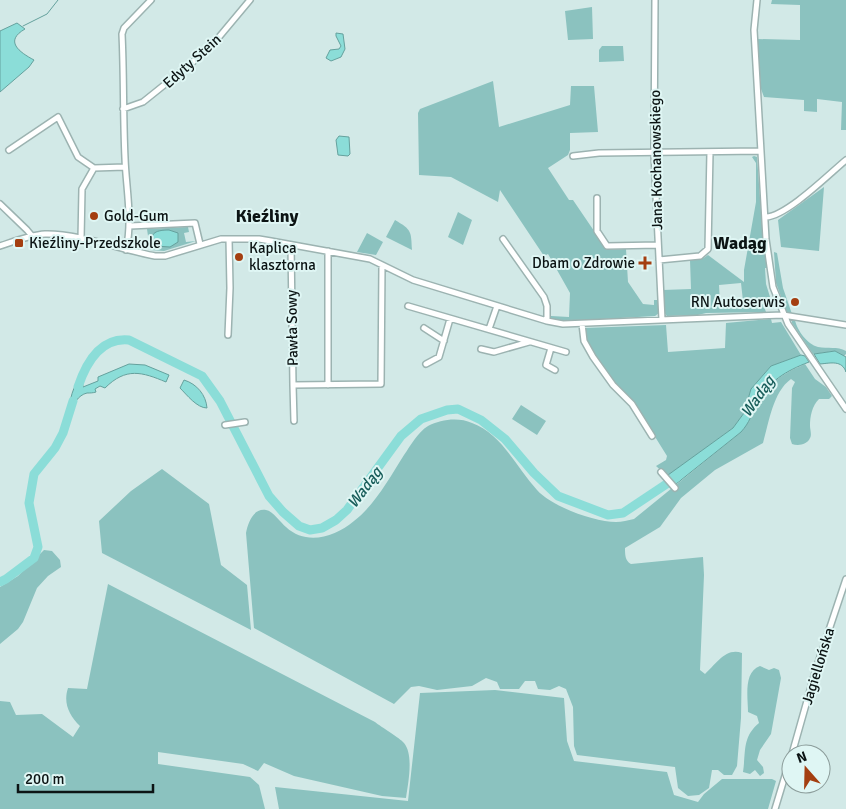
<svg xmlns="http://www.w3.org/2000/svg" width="846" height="809" font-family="Signika,sans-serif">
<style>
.green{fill:#8bc2bf;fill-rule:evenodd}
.water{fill:#8bddd8;stroke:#65a19d}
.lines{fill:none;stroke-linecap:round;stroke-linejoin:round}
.stream{stroke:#65a19d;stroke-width:1}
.river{stroke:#8bddd8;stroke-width:9}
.minor-casing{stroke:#9cb3b1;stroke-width:8}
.minor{stroke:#fff;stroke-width:5}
.poi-dot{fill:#a43f11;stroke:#dff6f4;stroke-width:2}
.labels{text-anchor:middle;stroke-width:4;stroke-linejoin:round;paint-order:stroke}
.street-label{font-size:15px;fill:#0c1414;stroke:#dff6f4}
.poi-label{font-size:15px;fill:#0c1414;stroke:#dff6f4;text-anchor:start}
.water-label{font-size:16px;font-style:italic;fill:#185d5a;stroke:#dff6f4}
.quarter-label{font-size:18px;font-weight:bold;fill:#0c1414;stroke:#dff6f4}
</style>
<rect width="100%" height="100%" fill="#d2e9e7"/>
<path class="green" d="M772,0h74v130h-5l1,-28 -25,-3v13l-13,-1v-11l-40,-3 -3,-8 -4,-50 43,1v-35l-29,-1z
M592,7l1,32 -25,1 -3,-29z
M602,46h21l1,15 -25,1v-12z
M493,81l6,46 71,-22 1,-19h23l4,46 -28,1v17l-2,5 -20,13 21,32h4l34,50 19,-1 2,33 15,22 11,1v-5h4l1,13 -4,3 -86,5 -18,-2v-3l18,1 1,-24 -22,-39 -4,2 -44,-66 -2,12 -47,-25 -32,-2 -1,-62 2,-4z
M754,156l3,1 6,81 4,30h-2l1,16 4,13 -7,2 -1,-2 -7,2 2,6 6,-1 3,8 -60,1 -8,2 -31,1 -2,-2 -2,-24 28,-1 -1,-29 12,-1 6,-4 36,27v-12l12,-68v-39l-4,-6zM741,283l2,18 -23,2 -1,-18z
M824,187l-5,64 -38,-4 -3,-27z
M458,212l14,8 -9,25 -15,-8z
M395,220c17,10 16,11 17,30l-26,-13z
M188,227l1,5 -5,1 2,9 10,-1 -32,10 -14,-1 -3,-21z
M367,233l16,9 -7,13 -19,-3z
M774,252l3,1 6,35 9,26 -5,-1 -11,-30z
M771,319l1,4 9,-1 20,33 -30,11 -20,23 -7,24 -11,15 -66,48 -11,-10 10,-6 1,-4 -33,-53 -20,-19 -21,-31 -7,-13 -2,-12 82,-3 2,27 57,-4 1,-25z
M792,320h3c2,10 12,24 23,27 10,2 19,-1 28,4v3l-2,2 -9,-5 -22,3 -21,-31z
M805,364l10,15 11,8 6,9 -3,3h-10c-7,7 -9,17 -9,27 0,3 2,9 0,12 -3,7 -12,8 -18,6l-2,-6 2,-50 3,-6 -4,-3c-18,13 -22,43 -28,64l-48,27 -34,28 -21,29 -35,21c0,6 0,13 6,16l72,-7 1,18 -4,95 5,4c11,-10 21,-27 37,-21l-1,65 -4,48 -5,9h-8l-6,-5h-6l-3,18 -10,7 -11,1 -10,-8 -3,-21 -98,-12 -3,-9 -1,-39 -7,-18 -7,-3 -9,4 -12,-1 -3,-8h-10l-6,8h-19l-3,-7 -11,-4 -14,8 -35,4 -18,-4 -8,1 -17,17 -140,-76 -8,-95c2,-10 7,-25 20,-23 7,1 15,13 20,17 20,19 49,10 68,-6 21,-16 36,-44 50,-66 7,-10 14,-23 24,-29 13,-7 31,-9 44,-3 30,11 44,44 65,67 14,16 57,32 79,32 6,0 12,-2 18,-3l107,-87c8,-9 11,-18 16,-28 10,-22 28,-31 48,-40z
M521,405l25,16 -9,14 -25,-16z
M162,469l47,35 12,61 26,20 4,45 -149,-77 -3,-32 32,-30z
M44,550l8,1 8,9 1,7 -13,9 -11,12 -14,34 -5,7 -18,15v-57l18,-11z
M108,584l267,138c6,5 25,16 29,21 10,12 4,41 2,55l-24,-2 -88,-20 -30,-13 -6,8 -15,-7 -85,-12v12l92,13 9,8 6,24h-265v-108l10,1 6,13 26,-1 31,23 7,-11c-11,-11 -17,-23 -12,-38l19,1z
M760,666l9,4 5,-2 5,2 2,8 -10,56 -11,16 -3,10 6,7 1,6 -4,3 -5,-6 -5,4 -7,-2c3,-20 -1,-35 16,-49l-2,-7 -9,-4c0,-14 -5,-40 12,-46z
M495,690l69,8 3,43 7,20 93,11 7,23 24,7 6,-8 18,-15h50l4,2 -8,28h-489l-4,-22 133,14 12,-108z"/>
<path class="water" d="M17,23l8,6c-21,12 -6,23 9,31l-5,7 -29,25v-61z
M336,33l7,1 2,15 -4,8 -10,4 -5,-3 4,-8 9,-1 2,-3 -5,-10z
M339,136l10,1 1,17 -2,2 -10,-1 -2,-15z
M169,230l9,3v9l-8,5 -15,-1c-8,-14 3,-16 14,-16z
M835,351l11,6v15c-4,-12 -15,-9 -26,-8l-6,-10z
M801,355l4,1 4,6c-23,9 -41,19 -52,42 -6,11 -7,18 -16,28l-65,52h-2l-6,-9 65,-47 11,-15 7,-24 20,-23z
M129,364l16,1 24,10 -3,7c-24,-10 -40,-15 -61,6l-5,-2 -5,3 1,3c-3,1 -6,1 -9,1 -9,2 -14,12 -18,19 1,-13 3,-25 13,-36l1,11 15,-6v-4z
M184,380c13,4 22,15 23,28 -10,0 -20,-13 -27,-20z"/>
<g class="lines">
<path class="stream" d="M23,26l24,-12 11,-14"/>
<path class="river" d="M78,387c8,-24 22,-50 51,-47l73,36 18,25 49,95 14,16 16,14 11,4 12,-2 14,-8 11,-10 54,-74 20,-17 26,-9 11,-1 23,11 24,19 29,34 24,23 50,19 15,-2 54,-36
M0,582l6,-3 28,-21 4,-11 -9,-44 5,-29 21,-26 8,-15 10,-32"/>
<g class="minor-casing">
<path id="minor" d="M655,0l-1,154 8,166
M757,0l-3,30 12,209 7,48 15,37 58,85
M123,109l20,-7 66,-53 41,-49
M9,150l49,-33 20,40 16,11 -12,21 -1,50
M573,156l26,-3 162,-2
M94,168l31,-1
M597,198v33l10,15 51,-1
M0,204l27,26 5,6
M766,217c21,-1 63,-43 80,-57
M130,226l65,-3 5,21
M503,239l41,58 3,9v15
M291,245l2,140 88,-1 1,-119
M0,246c15,-5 30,-11 45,-12 32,-1 78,16 110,22h10l56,-17h38l12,2 99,18 43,21 134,41 16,3 220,-9 63,10
M126,250c7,-30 0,-62 -1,-92 -2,-42 -1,-83 -3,-124l2,-6 27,-28
M659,260l41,-4 8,-7 2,-97
M408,306l158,46
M582,324l2,17 9,16 20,28 19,19 20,32
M424,328l20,13
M489,329l8,-23
M228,335l2,-47 -1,-49
M551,348l-5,17 9,5
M481,349l13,3 35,-10
M426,364l13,-7 11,-38
M293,385l1,36
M328,385v-134
M225,425l20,-3
M661,472l14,16
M792,754l24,-85 30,-90
M775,809l16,-53"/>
</g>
<use href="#minor" class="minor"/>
</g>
<g class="poi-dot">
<circle cx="94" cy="216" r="5"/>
<rect x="14" y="238" width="10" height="10" rx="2.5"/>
<circle cx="239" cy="257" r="5"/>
<path d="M642.5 255.5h5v5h5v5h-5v5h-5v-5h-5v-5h5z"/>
<circle cx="795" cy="302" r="5"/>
</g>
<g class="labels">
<g class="street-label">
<text transform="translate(192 61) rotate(-42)" y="5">Edyty Stein</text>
<text transform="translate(656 160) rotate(-91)" y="5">Jana Kochanowskiego</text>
<text transform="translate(292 328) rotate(-91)" y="5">Pawła Sowy</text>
<text transform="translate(818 666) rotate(-73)" y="5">Jagiellońska</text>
</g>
<g class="poi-label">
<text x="104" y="221">Gold-Gum</text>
<text x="29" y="248">Kieźliny-Przedszkole</text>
<text x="249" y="253">Kaplica<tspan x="249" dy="17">klasztorna</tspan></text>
<text x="635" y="268" text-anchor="end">Dbam o Zdrowie</text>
<text x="785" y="307" text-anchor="end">RN Autoserwis</text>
</g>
<g class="water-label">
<text transform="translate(757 396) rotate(-55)" y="6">Wadąg</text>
<text transform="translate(364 487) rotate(-53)" y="6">Wadąg</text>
</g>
<g class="quarter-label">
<text x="267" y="222">Kieźliny</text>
<text x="740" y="249">Wadąg</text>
</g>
</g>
<g transform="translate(806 769) rotate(340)"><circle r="24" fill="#dff6f4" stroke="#8b9c9a"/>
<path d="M0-4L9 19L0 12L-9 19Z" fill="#a43f11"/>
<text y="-8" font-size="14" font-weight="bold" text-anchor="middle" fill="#0c1414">N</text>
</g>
<path d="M18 784v8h135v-8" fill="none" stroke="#0c1414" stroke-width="2.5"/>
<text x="25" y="784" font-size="15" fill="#0c1414" stroke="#dff6f4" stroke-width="4" paint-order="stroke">200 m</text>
</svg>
